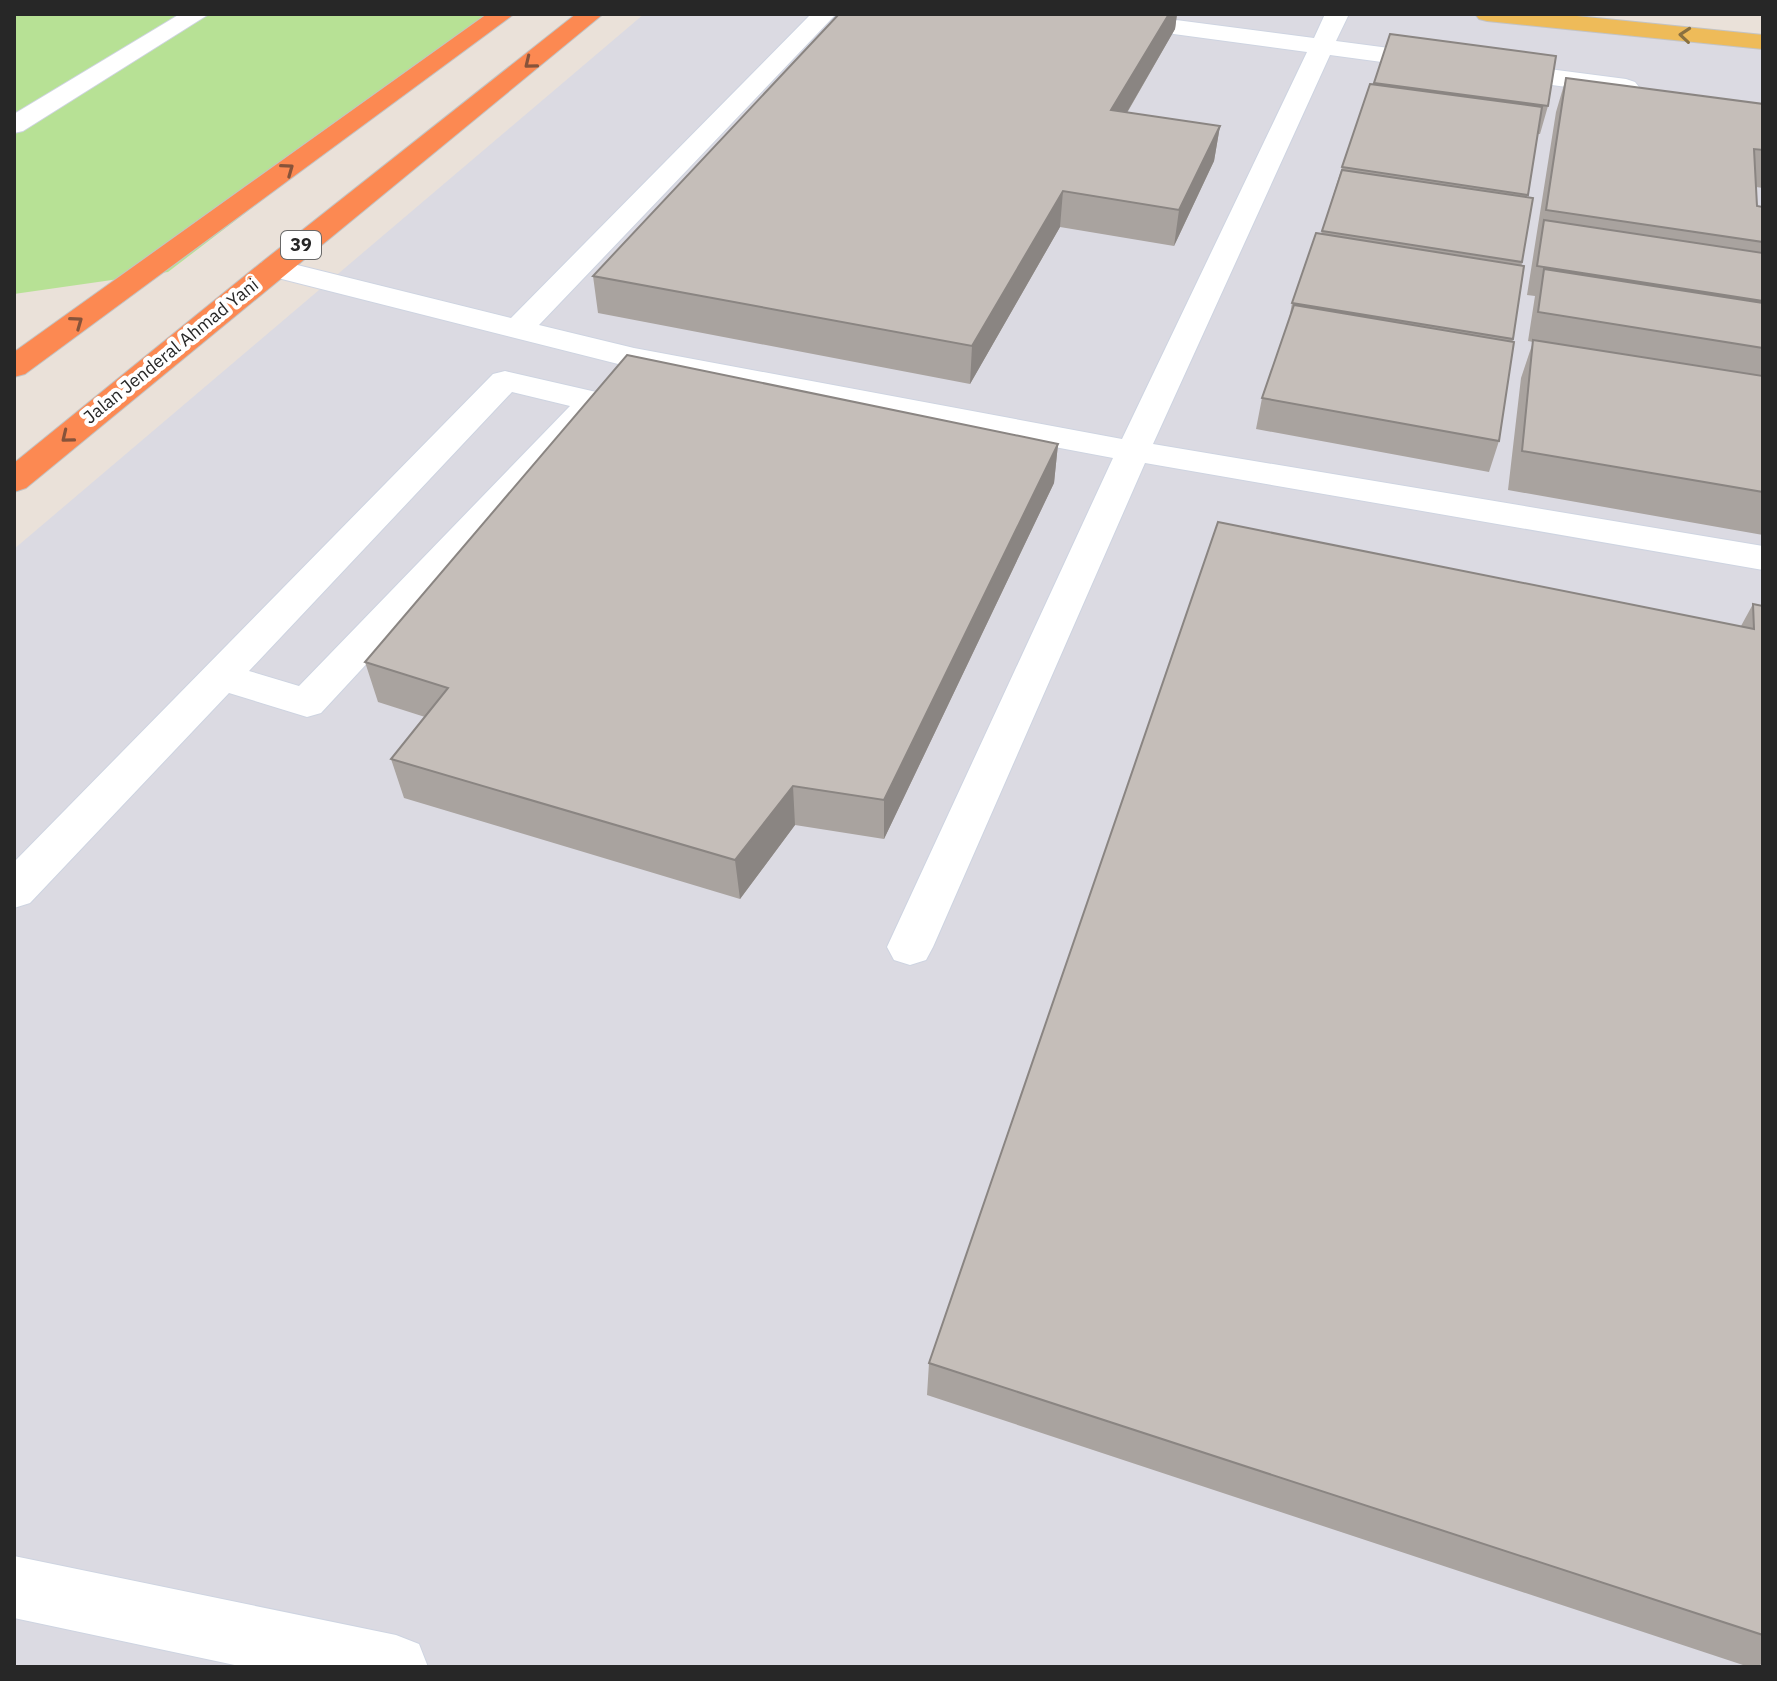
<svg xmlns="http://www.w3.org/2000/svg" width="1777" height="1681" font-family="'IBM Plex Sans',sans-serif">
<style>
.industrial{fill:#dbdae2}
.green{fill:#b7e195}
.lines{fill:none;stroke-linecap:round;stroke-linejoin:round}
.minor-casing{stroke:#ced4e1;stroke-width:2}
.major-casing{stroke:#c3c3c3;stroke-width:2}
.highway-casing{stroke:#c3c3c3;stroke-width:2}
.minor{fill:#fff;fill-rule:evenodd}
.major{fill:#eebb59;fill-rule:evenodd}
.highway{fill:#fc8952;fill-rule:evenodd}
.wall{fill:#a9a39f}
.shaded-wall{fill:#8a8582}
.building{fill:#c5beb9;stroke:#8a8582;stroke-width:2}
.oneway{stroke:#8a7140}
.oneway2{stroke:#87533a}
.labels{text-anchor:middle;stroke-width:8;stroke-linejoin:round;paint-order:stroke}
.shield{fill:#fff;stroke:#686868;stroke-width:2}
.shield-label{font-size:18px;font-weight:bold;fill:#272727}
.far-street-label{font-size:18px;fill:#272727;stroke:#fff}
</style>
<rect width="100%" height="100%" fill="#eae1d9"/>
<path class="industrial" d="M644,14h854l265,26v1627h-1749v-1118z"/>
<path class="green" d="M14,14h475l-48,49 -273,209 -154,22z"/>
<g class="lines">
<g class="minor-casing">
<path id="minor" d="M180,14h29l-186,117 -9,2v-19z
M811,14h25l-297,311 95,23 488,91 185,-387 -230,-31 -8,-2 -4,-5h65l184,24 11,-24h24l-13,27 290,38 9,3 4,5 -4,5 -9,3 -296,-40 -177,389 610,102v24l-618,-107 -212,484 -7,13 -16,5 -16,-5 -7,-13 226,-489 -479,-90 -372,-94 -4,-6 4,-6 11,-3 238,59z
M505,371l100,23 5,7 -289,312 -14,4 -78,-24 -199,210 -16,5v-46l479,-488zM512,392l58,14 -271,280 -50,-15z
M14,1556l382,79 23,9 9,23h-184l-230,-49z"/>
</g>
<g class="major-casing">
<path id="major" d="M1475,14h82l206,21v14l-276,-28 -8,-2z"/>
</g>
<g class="highway-casing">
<path id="highway" d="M487,14h27l-489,360 -11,3v-25z
M576,14h27l-577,474 -12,4v-29l248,-201z"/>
</g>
<use href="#minor" class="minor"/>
<use href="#major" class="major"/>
<use href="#highway" class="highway"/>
</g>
<path class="wall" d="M839,14h338l-2,15 -48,84 93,13 -6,35 -40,85 -114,-19 -90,157 -372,-71 -5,-37z
M1390,34l158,72 -8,28h-2l-11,63 -5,65 -9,77 -14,102 -10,31 -233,-43 6,-31 27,-78 3,-17 29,-69 21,-67 32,-82z
M1566,78l197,26v84l-7,-1 1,19 6,1v328l-255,-45 13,-112 12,-36 -5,-1 7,-45 -8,-1 29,-183z
M1058,444l-4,39 -170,356 -89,-14 -55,74 -336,-101 -13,-39 34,-42 -47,-15 -13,-40z
M1753,604l10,2v1057l-6,4h-8l-822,-272 2,-32 812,-737z"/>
<path class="shaded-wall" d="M1169,14h8l-2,15 -67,116 3,-35z
M1220,126l-6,35 -40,85 5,-36z
M1063,191l-3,36 -90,157 2,-38z
M1058,444l-4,39 -170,356v-39z
M793,786l2,39 -55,74 -5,-39z"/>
<path class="building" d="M839,14h330l-58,96 109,16 -41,84 -116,-19 -91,155 -379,-70z
M1390,34l166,22 -8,50 -174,-23z
M1566,78l197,26v46l-9,-1 3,57 6,1v35l-217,-32z
M1370,84l172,23 -14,88 -186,-28z
M1342,170l191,28 -11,64 -200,-31z
M1544,220l219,33v48l-226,-35z
M1316,233l208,33 -11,73 -221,-36z
M1544,269l219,34v45l-225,-36z
M1294,305l220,37 -15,99 -237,-43z
M1533,340l230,36v116l-241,-41z
M627,355l431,89 -174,356 -91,-14 -58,74 -344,-101 57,-71 -83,-26z
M1218,522l536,107 -1,-25 10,2v1029l-834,-272z"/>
<defs><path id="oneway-chevron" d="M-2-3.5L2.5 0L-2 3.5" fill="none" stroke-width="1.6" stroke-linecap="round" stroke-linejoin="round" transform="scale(2)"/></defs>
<use class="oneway" href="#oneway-chevron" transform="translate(1685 35) rotate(-175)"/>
<g class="oneway2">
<use href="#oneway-chevron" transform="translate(530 63) rotate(141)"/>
<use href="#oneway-chevron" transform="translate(288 169) rotate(-36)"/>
<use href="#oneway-chevron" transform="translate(77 322) rotate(-36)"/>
<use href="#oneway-chevron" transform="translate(67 437) rotate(141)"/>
</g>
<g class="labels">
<rect class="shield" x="281" y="231" width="40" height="28" rx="6"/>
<g class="shield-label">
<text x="301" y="251">39</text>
</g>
<g class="far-street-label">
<text transform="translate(171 351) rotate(-39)" y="6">Jalan Jenderal Ahmad Yani</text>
</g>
</g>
<rect width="1777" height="1681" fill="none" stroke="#272727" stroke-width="32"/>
</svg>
